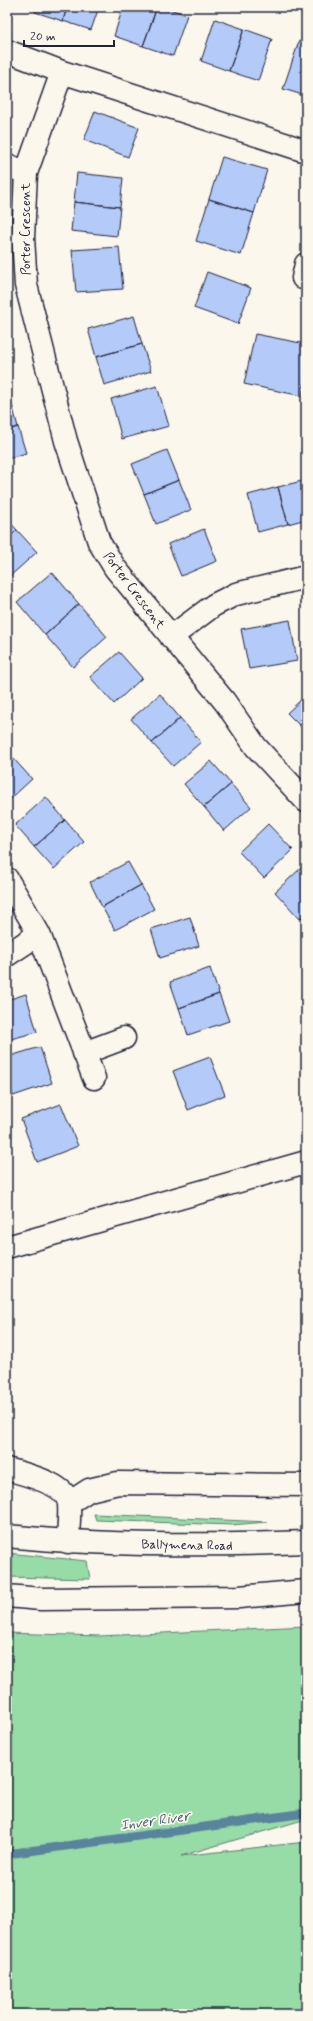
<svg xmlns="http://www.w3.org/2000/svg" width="313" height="2021" font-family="Mynerve,sans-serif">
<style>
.green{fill:#97dba7;stroke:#5c7e71}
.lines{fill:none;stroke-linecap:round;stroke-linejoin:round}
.stream{stroke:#58849c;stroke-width:9}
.building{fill:#b4caf9;stroke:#22223b}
.minor-casing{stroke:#22223b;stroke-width:25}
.highway-casing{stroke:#22223b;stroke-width:25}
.minor{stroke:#fbf7ec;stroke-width:22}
.highway{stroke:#fbf7ec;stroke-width:22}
.labels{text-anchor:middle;stroke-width:3.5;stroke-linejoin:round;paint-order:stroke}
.street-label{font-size:13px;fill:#22223b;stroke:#fbf7ec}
.water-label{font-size:14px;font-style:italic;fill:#425b74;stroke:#fbf7ec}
</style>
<rect width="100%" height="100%" fill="#fbf7ec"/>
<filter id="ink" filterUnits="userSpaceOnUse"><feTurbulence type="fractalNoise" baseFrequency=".025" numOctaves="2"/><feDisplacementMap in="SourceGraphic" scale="8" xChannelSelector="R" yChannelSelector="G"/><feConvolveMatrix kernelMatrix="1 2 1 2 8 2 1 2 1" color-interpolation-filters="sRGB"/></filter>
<g filter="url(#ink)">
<path class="green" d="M94,1514l173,8 -36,3 -135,-5z
M7,1553l80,8 3,18 -83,-2z
M306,1626v193l-125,37 125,-14v172h-299v-381l93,3z"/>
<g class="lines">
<path class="stream" d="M7,1854l299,-41"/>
</g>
<path class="building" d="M36,7h31l-4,14 -28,-9z
M67,7h32l-8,23 -28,-9z
M123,7h34l-14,39 -29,-10z
M157,7h7l23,8 -14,41 -30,-10z
M215,19l29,10 -15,42 -28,-10z
M244,29l28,10 -14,42 -29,-10z
M299,41l7,2v53l-23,-7z
M95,111l44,17 -11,29 -44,-17z
M222,157l45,13 -13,43 -45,-14z
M77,173l46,5 -3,29 -46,-5z
M209,199l45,14 -13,42 -45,-14z
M74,202l46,5 -3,29 -46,-5z
M119,247l4,42 -47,3 -4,-42z
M207,272l44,16 -13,36 -44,-16z
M134,316l8,28 -46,13 -8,-28z
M255,334l51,10v31l-4,21 -58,-12z
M142,344l9,27 -47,14 -8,-28z
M157,386l12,40 -47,13 -11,-40z
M11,401l7,26 -11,3v-28z
M18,427l8,26 -19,6v-29z
M167,450l12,30 -35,14 -12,-30z
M179,480l12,30 -35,14 -12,-30z
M306,480v39l-18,5 -10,-37z
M278,487l10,37 -30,8 -10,-37z
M7,519l10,11 -10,10z
M204,529l13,32 -36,15 -13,-32z
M17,530l20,22 -28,25 -2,-2v-35z
M52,572l27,32 -34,31 -28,-33z
M79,604l28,33 -34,30 -28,-32z
M290,620l7,41 -48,8 -8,-40z
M119,652l23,26 -28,26 -24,-27z
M160,694l20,24 -28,25 -21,-24z
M306,695v37l-19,-19z
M180,718l21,24 -28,24 -21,-23z
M7,751l5,6 -5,4z
M12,757l20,22 -25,23v-41z
M211,761l20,23 -27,23 -20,-23z
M231,784l20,23 -27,24 -20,-24z
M46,797l19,23 -31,27 -19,-22z
M65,820l19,22 -30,27 -20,-22z
M268,824l25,26 -29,28 -25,-26z
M128,862l13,23 -39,22 -12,-25z
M302,867l4,4v42l-6,6 -25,-27z
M141,885l13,24 -39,21 -13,-23z
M190,917l9,29 -39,12 -9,-29z
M210,968l9,26 -40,14 -9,-26z
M26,994l11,38 -30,8v-40z
M219,994l10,27 -41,14 -9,-27z
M40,1047l12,36 -39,13 -6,-19v-20z
M210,1057l15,38 -37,15 -15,-39z
M61,1104l17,42 -41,16 -16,-43z"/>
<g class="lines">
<g class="minor-casing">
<path id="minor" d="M7,51l55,21 244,79
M62,72l-36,101 -3,65 3,47 40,156 33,101 16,26 110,134 31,45 50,54
M7,165l19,8
M303,278l3,-14
M171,637l43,-32 22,-11 70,-17
M7,879l32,55 55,144
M7,955l32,-21
M84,1053l40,-15
M7,1247l299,-85
M7,1469c16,5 60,14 62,35 1,12 -1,26 -1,38
M69,1503l20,-13 29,-7 188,2"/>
</g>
<g class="highway-casing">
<path id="highway" d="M7,1536c100,10 199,10 299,6
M7,1596l34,3 198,-2 67,-6"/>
</g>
<use href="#minor" class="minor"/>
<use href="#highway" class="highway"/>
</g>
</g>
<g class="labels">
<g class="street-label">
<text transform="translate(25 229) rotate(-90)" y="5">Porter Crescent</text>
<text transform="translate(135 590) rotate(53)" y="5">Porter Crescent</text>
<text transform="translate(187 1544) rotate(1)" y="5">Ballymena Road</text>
</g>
<g class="water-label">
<text transform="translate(155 1820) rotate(-8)" y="5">Inver River</text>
</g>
</g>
<rect width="313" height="2021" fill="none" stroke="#fbf7ec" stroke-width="24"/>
<rect x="12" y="12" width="289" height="1997" fill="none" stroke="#22223b" stroke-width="1.5" filter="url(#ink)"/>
<path d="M24 40v6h90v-6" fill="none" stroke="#22223b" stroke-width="2"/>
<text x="30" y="40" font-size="12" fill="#22223b" stroke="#fbf7ec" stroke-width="3" paint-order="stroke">20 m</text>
</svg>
